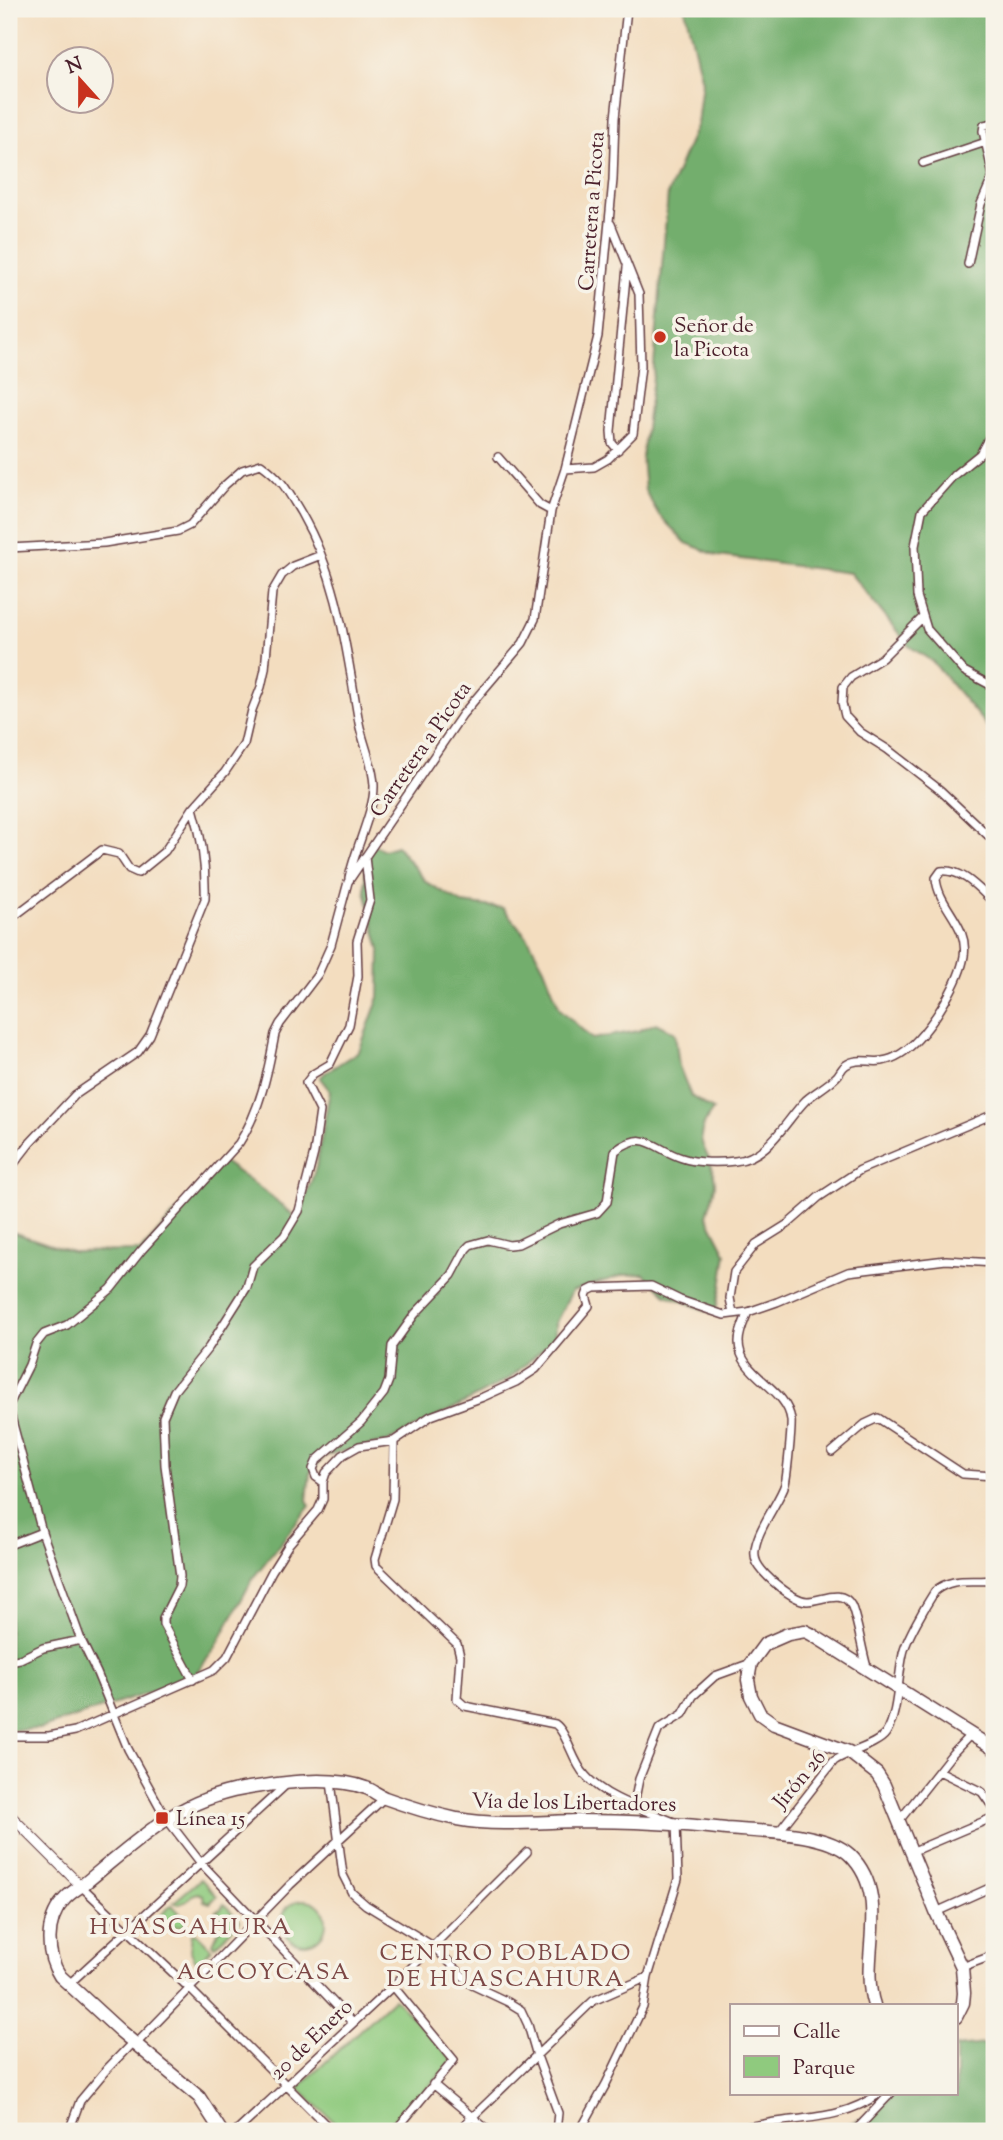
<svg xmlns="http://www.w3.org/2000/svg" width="1003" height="2140" font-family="'Sorts Mill Goudy',serif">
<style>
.green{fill:#8fca7e;stroke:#6c7454;stroke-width:2}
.forest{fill:#73ae6d;stroke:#5e664c;stroke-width:2}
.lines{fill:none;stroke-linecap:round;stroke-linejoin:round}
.minor-casing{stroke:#633c41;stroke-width:10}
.tertiary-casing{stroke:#633c41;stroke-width:11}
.trunk-casing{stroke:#633c41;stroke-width:15}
.minor{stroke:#fff;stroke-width:7}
.tertiary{stroke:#fff;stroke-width:9}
.trunk{stroke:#fff;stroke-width:12}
.poi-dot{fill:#c8321e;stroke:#f7f3e8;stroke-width:2.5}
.labels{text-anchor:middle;stroke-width:7;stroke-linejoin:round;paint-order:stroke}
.street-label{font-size:21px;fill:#4a1f2b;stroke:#f7f3e8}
.poi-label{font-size:21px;fill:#4a1f2b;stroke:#f7f3e8;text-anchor:start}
.neighbourhood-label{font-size:23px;letter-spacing:2px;fill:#7c4745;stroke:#f7f3e8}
.quarter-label{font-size:24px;letter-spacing:2px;fill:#7c4745;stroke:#f7f3e8}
</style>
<rect width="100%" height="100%" fill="#f7f3e8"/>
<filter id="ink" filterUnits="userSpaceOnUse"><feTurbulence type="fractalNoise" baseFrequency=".0143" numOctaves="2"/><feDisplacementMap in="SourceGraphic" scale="14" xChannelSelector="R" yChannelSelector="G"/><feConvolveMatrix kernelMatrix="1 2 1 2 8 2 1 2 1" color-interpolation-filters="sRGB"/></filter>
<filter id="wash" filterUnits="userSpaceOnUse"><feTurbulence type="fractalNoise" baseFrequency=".00686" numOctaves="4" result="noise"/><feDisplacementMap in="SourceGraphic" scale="28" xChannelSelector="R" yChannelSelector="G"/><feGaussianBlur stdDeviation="1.57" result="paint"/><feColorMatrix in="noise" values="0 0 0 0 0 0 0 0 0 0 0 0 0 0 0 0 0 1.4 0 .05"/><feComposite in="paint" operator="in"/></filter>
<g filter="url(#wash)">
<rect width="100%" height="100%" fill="#f3ddbf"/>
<path class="green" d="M201,1879l16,17 -7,7 -6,-2 -1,-6 -5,-2 -6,2 -2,4 -13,5 -3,-2z
M282 1922a22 22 0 1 1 44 0a22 22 0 1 1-44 0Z
M224,1904l16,17 -25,25 -2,-3 6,-13 4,-2 3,-5 -10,-12 5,-2z
M172,1905l14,15 -2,6 -15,1 -13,-8z
M196,1933l16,16 -15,14 -7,-13 2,-16z
M394,1998l59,62 -63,71h-46l-46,-43z"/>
<path class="forest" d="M685,9h309v174c-12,28 -4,37 -2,64 2,30 -5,57 2,87v397l-4,-1 -57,-68 -24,-16 -59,-73 -132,-17 -32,-13 -27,-28 -14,-24 -3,-34 11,-79 15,-185 29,-69 5,-42z
M374,845l10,5 13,-4 29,36 36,21 41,5 25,30 16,30 16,41 32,30 46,-8 18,-8 19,10 4,33 12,30 22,14c-27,36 0,37 2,73 0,10 -6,23 -8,33l19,37 -5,35 -6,26 -49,-19 -22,-21 -20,1 -52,16 -17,33v10l-3,7 -43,38 -49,26 -73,37 -61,13 -16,18 -3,27 3,6 -57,72 -38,71 -24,30 -152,50 -30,1v-499l63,21 69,-1 81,-90 49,35 27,24 18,-53 14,-76 -10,-13 5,-5 34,-22 20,-54 1,-47 -15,-59v-35z
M994,2043v88h-168c27,-7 50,-16 68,-38h62v-46z"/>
</g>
<g filter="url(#ink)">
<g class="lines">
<g class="minor-casing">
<path id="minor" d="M923,163l63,-21
M968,264l13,-60 12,-28 -10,-45 1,-6 10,-2
M994,428l-14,26 -26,21 -32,36 -7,35 2,50 10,33 37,42 30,16
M618,450l-6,-7 -1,-12 16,-164
M498,457l42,48 11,6
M565,469l29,-2 14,-8 25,-25 8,-68 -2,-72 -28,-70
M9,548l95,-5 74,-12 12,-6 35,-40 17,-15 19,-6c22,16 26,26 40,49 38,66 45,135 58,210 4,20 14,41 15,62 1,24 -20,66 -25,93
M922,618l-40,40 -31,19 -8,10 -1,16 3,13 15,16 27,17 53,41 54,51
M9,920l93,-70 17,4 10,15 9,4 27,-22 28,-43 32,-36 19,-28 8,-34 9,-23 4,-18 7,-77 10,-17 11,-9 28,-11
M9,1170l21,-27 45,-48 63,-43 12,-17 55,-136c1,-31 -3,-62 -12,-91
M748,1312c-4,10 -9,19 -9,30 0,34 48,45 52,78 1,8 -4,56 -6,64 -6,20 -39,58 -28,79 7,13 35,37 50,38 15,0 34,-13 44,4 5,8 12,50 16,62
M733,1314l-3,-16 4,-26 22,-28 32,-20 31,-27 41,-27 134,-56
M9,1405l20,-40 7,-21 8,-10 23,-9 44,-36 30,-38 98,-108c21,-32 29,-71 36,-109l5,-10 38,-50 13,-29 17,-63 114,-167 61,-72 12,-24 16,-108 14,-42 33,-133 15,-156 2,-62 12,-109
M9,1409l33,123 39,108 16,33 31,76 38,69 34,44 152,160
M394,1441l-1,58 -18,60 1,7 81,78 3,12 -3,43 8,7 90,18c12,8 17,37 30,51 22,25 61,35 91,48l2,56 -30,98 -5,30 -37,77 -26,47
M832,1452l33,-28 13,-6 85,56 31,2
M323,1482l-7,-5 -3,-8 4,-9 44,-38 23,-29 5,-13 3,-34 23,-32 37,-39 14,-26 4,-4 18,-5 21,5 9,-1 41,-20 38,-11 10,-11 8,-51c31,-23 38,-2 67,7 15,5 37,5 53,3 34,-3 50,-40 71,-61 9,-8 21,-14 30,-23 4,-3 5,-9 10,-12 11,-8 24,-2 36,-4 14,-2 26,-11 36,-22 17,-18 42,-58 46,-83 5,-32 -26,-49 -28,-78l5,-7c22,-2 38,18 53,32
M9,1545l33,-13
M9,1661l11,-2 23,-11 38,-8
M193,1680l-30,-56v-6l16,-32 1,-10 -15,-111 -2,-48 11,-26 35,-44 38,-60 6,-21 31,-30 15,-25 15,-58 6,-42 -14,-28 7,-9 17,-10 19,-39 9,-49 -1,-35 13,-41 -5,-43
M9,1736h40l26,-5 139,-61 13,-13 45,-86 17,-27 29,-34 5,-11v-17l3,-9 17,-18 16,-9 35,-5 37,-25 52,-19 33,-15 20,-13 53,-63 -3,-10 2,-5 6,-3 57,-2 29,14 44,15 24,-3 29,-10 71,-30 98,-12 48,3
M939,1771l43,21 12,17
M331,1782l12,93 9,18 14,12 67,41 39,39 36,17 13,8 7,15 9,31 21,57 -2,18
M634,1804l5,-25 20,-50 24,-15 10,-18 22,-20 36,-13
M899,1821l53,-67 19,-20
M777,1834l57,-73c13,-9 44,-16 52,-28 12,-17 12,-58 17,-79 3,-15 23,-49 32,-63 18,-15 37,-8 59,-11
M911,1852l83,-35
M81,1886l108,102 143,143
M936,1912l58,-26
M962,1967l32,-12
M68,1985l219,-201
M393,1986l61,74 -59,71
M136,2044l154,-159 94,-87
M433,2084l56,47
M69,2131l11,-30 26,-31 27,-28
M237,2131l156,-145 134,-134
M458,2131l135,-130 55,-24
M725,2131c17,-3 33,-6 50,-9 39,-5 72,-5 105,-29
M855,2131l36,-38"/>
</g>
<g class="tertiary-casing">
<path id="tertiary" d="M9,1814l72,72"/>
</g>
<g class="trunk-casing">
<path id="trunk" d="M956,2017l7,-14 1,-10 -2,-26 -26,-55 -52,-127 -7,-11 -28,-22 -75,-28 -14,-10 -9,-18 -3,-16 3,-17 14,-19 23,-10 17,-3 6,3 183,115
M221,2131l-22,-34 -79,-66 -60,-55c-14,-21 -15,-55 3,-75 5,-7 14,-12 21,-17 52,-42 91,-83 159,-95 36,-6 88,-14 123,-1 6,2 12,7 19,10 22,8 49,16 72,21 38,7 80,3 118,2 51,0 100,2 151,8 33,3 99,2 124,26 43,43 8,103 24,150"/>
</g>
<use href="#minor" class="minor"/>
<use href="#tertiary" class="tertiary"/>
<use href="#trunk" class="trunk"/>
</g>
</g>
<g class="poi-dot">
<circle cx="660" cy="337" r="7"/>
<rect x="155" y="1811" width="14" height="14" rx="3.5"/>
</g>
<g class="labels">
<g class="street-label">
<text transform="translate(591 211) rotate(-86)" y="7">Carretera a Picota</text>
<text transform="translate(420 749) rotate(-55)" y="7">Carretera a Picota</text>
<text transform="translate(799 1779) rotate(-50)" y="7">Jirón 26</text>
<text transform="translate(574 1802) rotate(1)" y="7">Vía de los Libertadores</text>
<text transform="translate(311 2039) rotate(-44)" y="7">20 de Enero</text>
</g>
<g class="poi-label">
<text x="674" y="332">Señor de<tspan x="674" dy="24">la Picota</tspan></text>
<text x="176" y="1825">Línea 15</text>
</g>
<g class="neighbourhood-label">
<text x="506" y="1960">CENTRO POBLADO<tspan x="506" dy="26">DE HUASCAHURA</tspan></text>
<text x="264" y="1979">ACCOYCASA</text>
</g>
<g class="quarter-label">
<text x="191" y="1934">HUASCAHURA</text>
</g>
</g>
<rect width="1003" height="2140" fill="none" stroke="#f7f3e8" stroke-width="35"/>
<rect x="730" y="2004" width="228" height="91" fill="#f7f3e8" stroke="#b29e9c" stroke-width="2"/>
<rect x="744" y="2026" width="35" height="10" fill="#ffffff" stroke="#b29e9c" stroke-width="2"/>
<text x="793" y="2038" font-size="21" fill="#4a1f2b">Calle</text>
<rect x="744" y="2056" width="35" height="21" fill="#8fca7e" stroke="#b29e9c" stroke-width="2"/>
<text x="793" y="2074" font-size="21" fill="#4a1f2b">Parque</text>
<g transform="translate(80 80) rotate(339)"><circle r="33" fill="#f7f3e8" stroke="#b29e9c" stroke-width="2"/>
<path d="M0-5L12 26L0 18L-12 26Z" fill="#c8321e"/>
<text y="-10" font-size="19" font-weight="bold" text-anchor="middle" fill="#4a1f2b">N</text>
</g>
</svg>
